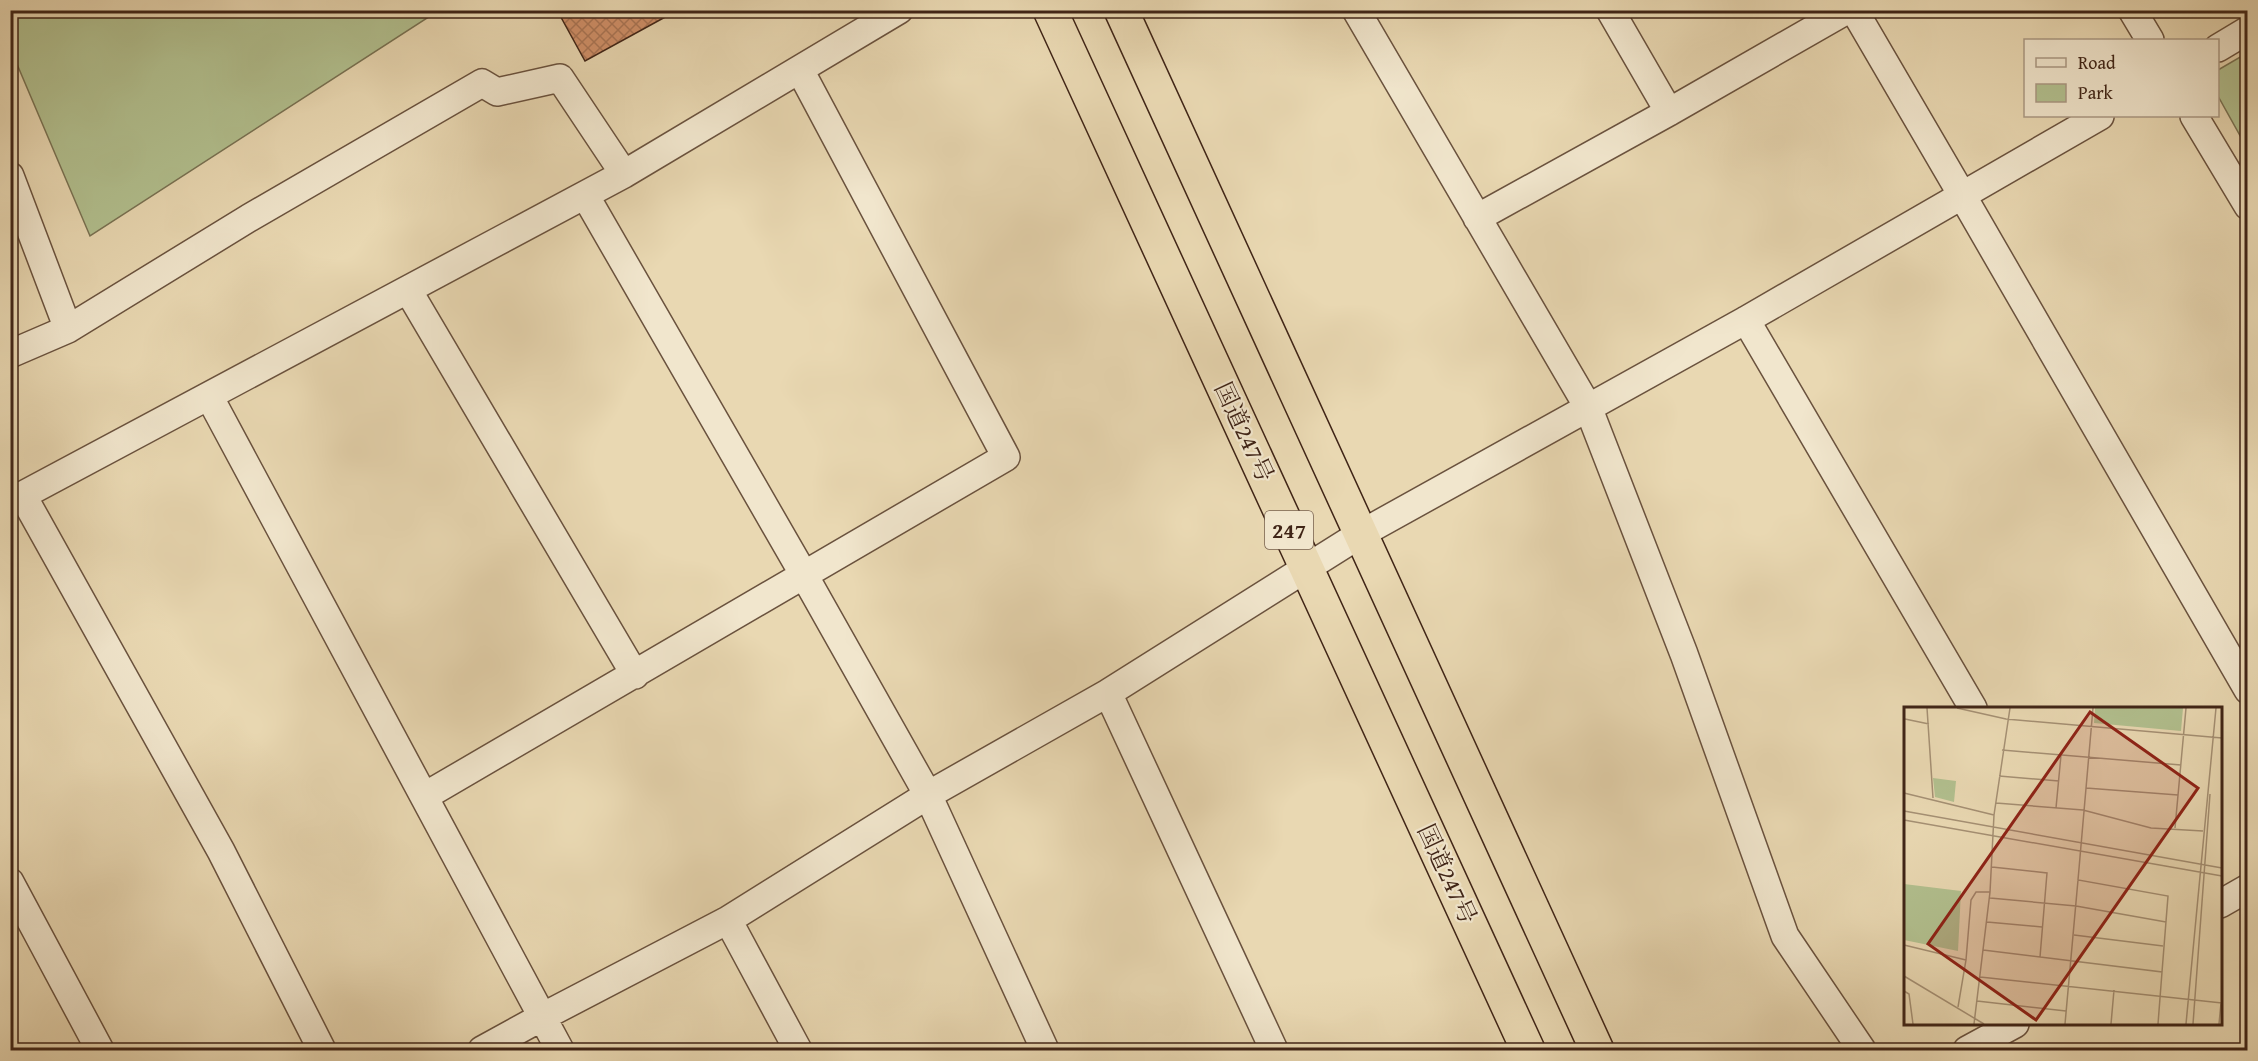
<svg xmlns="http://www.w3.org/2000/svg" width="2258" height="1061" font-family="'Gentium Book Plus','Noto Serif JP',serif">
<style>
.green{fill:#b2c08f;stroke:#797253;stroke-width:1.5}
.building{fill:url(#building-cross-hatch);stroke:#402517;stroke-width:1.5}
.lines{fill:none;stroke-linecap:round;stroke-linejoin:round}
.street-casing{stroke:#6a523e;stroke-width:30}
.highway-casing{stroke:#402517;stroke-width:36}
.street{stroke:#f1e6cd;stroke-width:27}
.highway{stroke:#e9d8b2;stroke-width:33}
.labels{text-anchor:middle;stroke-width:4.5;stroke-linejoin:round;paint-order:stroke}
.shield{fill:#f1e6cd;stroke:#755f4e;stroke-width:1.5}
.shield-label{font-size:22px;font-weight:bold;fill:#402517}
.street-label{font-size:24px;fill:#402517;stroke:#f1e6cd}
.inset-road{fill:none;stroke:#a59074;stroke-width:1.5}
.view{fill:#8f2418;fill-opacity:0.15;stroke:#8f2418;stroke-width:3}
.inset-edge{fill:none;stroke:#402517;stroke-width:3}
</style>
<defs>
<pattern id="building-cross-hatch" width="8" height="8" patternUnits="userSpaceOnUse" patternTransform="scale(1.5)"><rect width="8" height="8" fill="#d09069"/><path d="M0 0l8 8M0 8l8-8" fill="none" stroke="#aa7555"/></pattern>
</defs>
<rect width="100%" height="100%" fill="#e9d8b2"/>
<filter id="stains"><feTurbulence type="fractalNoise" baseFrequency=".00333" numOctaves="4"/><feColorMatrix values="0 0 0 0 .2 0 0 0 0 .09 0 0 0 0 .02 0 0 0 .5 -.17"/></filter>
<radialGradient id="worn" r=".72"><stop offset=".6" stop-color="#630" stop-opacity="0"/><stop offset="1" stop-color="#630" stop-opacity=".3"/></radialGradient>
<path class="green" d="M10,11l1,-1 427,1 -348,225 -79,-186z
M2247,53v95l-29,-52v-26z"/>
<path class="building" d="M557,10h121l-93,51z"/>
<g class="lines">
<g class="street-casing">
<path id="street" d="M1356,10l232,397 96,247 101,282 77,114
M1610,10l59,102
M1854,10l108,185 286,495
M2132,10l18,30
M2218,48l30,-18
M2194,116l54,90
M10,176l58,153
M585,195l219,380 124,220 117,255
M1477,218l192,-106 178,-102
M408,290l227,385
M1746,320l227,388
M10,354l58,-25 181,-111 233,-135 15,9 63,-14 64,96
M209,396l351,654
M23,496l198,355 101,199
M10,502l614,-328 275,-164
M425,796l581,-339 -206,-387
M10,882l90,168
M2220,904l28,-16
M728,920l70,130
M482,1050l60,-33 186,-97 200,-125 180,-102
M1274,1050l-166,-357 251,-158 387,-215 354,-204
M1967,1050l48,-26"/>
</g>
<g class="highway-casing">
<path id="highway" d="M1050,10l478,1040
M1121,10l476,1040"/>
</g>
<use href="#street" class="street"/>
<use href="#highway" class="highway"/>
</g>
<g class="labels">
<rect class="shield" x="1265" y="511" width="48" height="38" rx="4.5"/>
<g class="shield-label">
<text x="1289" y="538">247</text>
</g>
<g class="street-label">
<text transform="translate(1244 432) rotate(65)" y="8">国道247号</text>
<text transform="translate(1447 874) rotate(65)" y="8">国道247号</text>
</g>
</g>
<g transform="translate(1904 707)">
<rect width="318" height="318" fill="#e9d8b2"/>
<path d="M191,1h88l-2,23 -87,-8zM29,71l23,3 -2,21 -19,-5zM0,177l57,7 -3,60 -54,-11z" fill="#b2c08f"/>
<path class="inset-road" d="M23,1l6,90M53,1l49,11 216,19M189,1l-15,172 90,16 -6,76M1,12l24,5M98,43l179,15M95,69l60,5M182,81l92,7M0,86l90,22M92,96l87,7 68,18 52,3M152,101l5,-53M0,104l318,57M0,113l318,56M271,121l11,-120M88,160l55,6 -7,84M86,191l86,8 90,16M83,215l55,5M170,228l89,11M0,238l62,15M79,243l179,22 -4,52M0,269l80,48M76,270l242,26M0,284l5,3 4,30M73,294l89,10M54,300l8,-47 5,-60 5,-8h14M70,317l16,-132 4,-77 16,-107M161,317l13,-144M207,317l3,-34M282,317l30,-316M289,317l17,-230M315,317l2,-21"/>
<path class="view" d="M186,5l108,76 -162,232 -108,-76z"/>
<rect width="318" height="318" class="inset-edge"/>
</g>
<rect width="2258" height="1061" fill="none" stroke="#e9d8b2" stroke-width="36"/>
<rect x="12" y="12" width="2234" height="1037" fill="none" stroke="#402517" stroke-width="3"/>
<rect x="18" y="18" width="2222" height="1025" fill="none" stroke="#402517" stroke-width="1.5"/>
<rect x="2024" y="39" width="195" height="78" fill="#f1e6cd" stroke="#aa9984" stroke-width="1.5"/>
<rect x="2036" y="58" width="30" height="9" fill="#f1e6cd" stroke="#aa9984" stroke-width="1.5"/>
<text x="2078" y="69" font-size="18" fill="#402517">Road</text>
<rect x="2036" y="84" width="30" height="18" fill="#b2c08f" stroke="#aa9984" stroke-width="1.5"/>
<text x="2078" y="99" font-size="18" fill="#402517">Park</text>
<rect width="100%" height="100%" filter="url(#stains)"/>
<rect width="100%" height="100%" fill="url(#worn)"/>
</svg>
